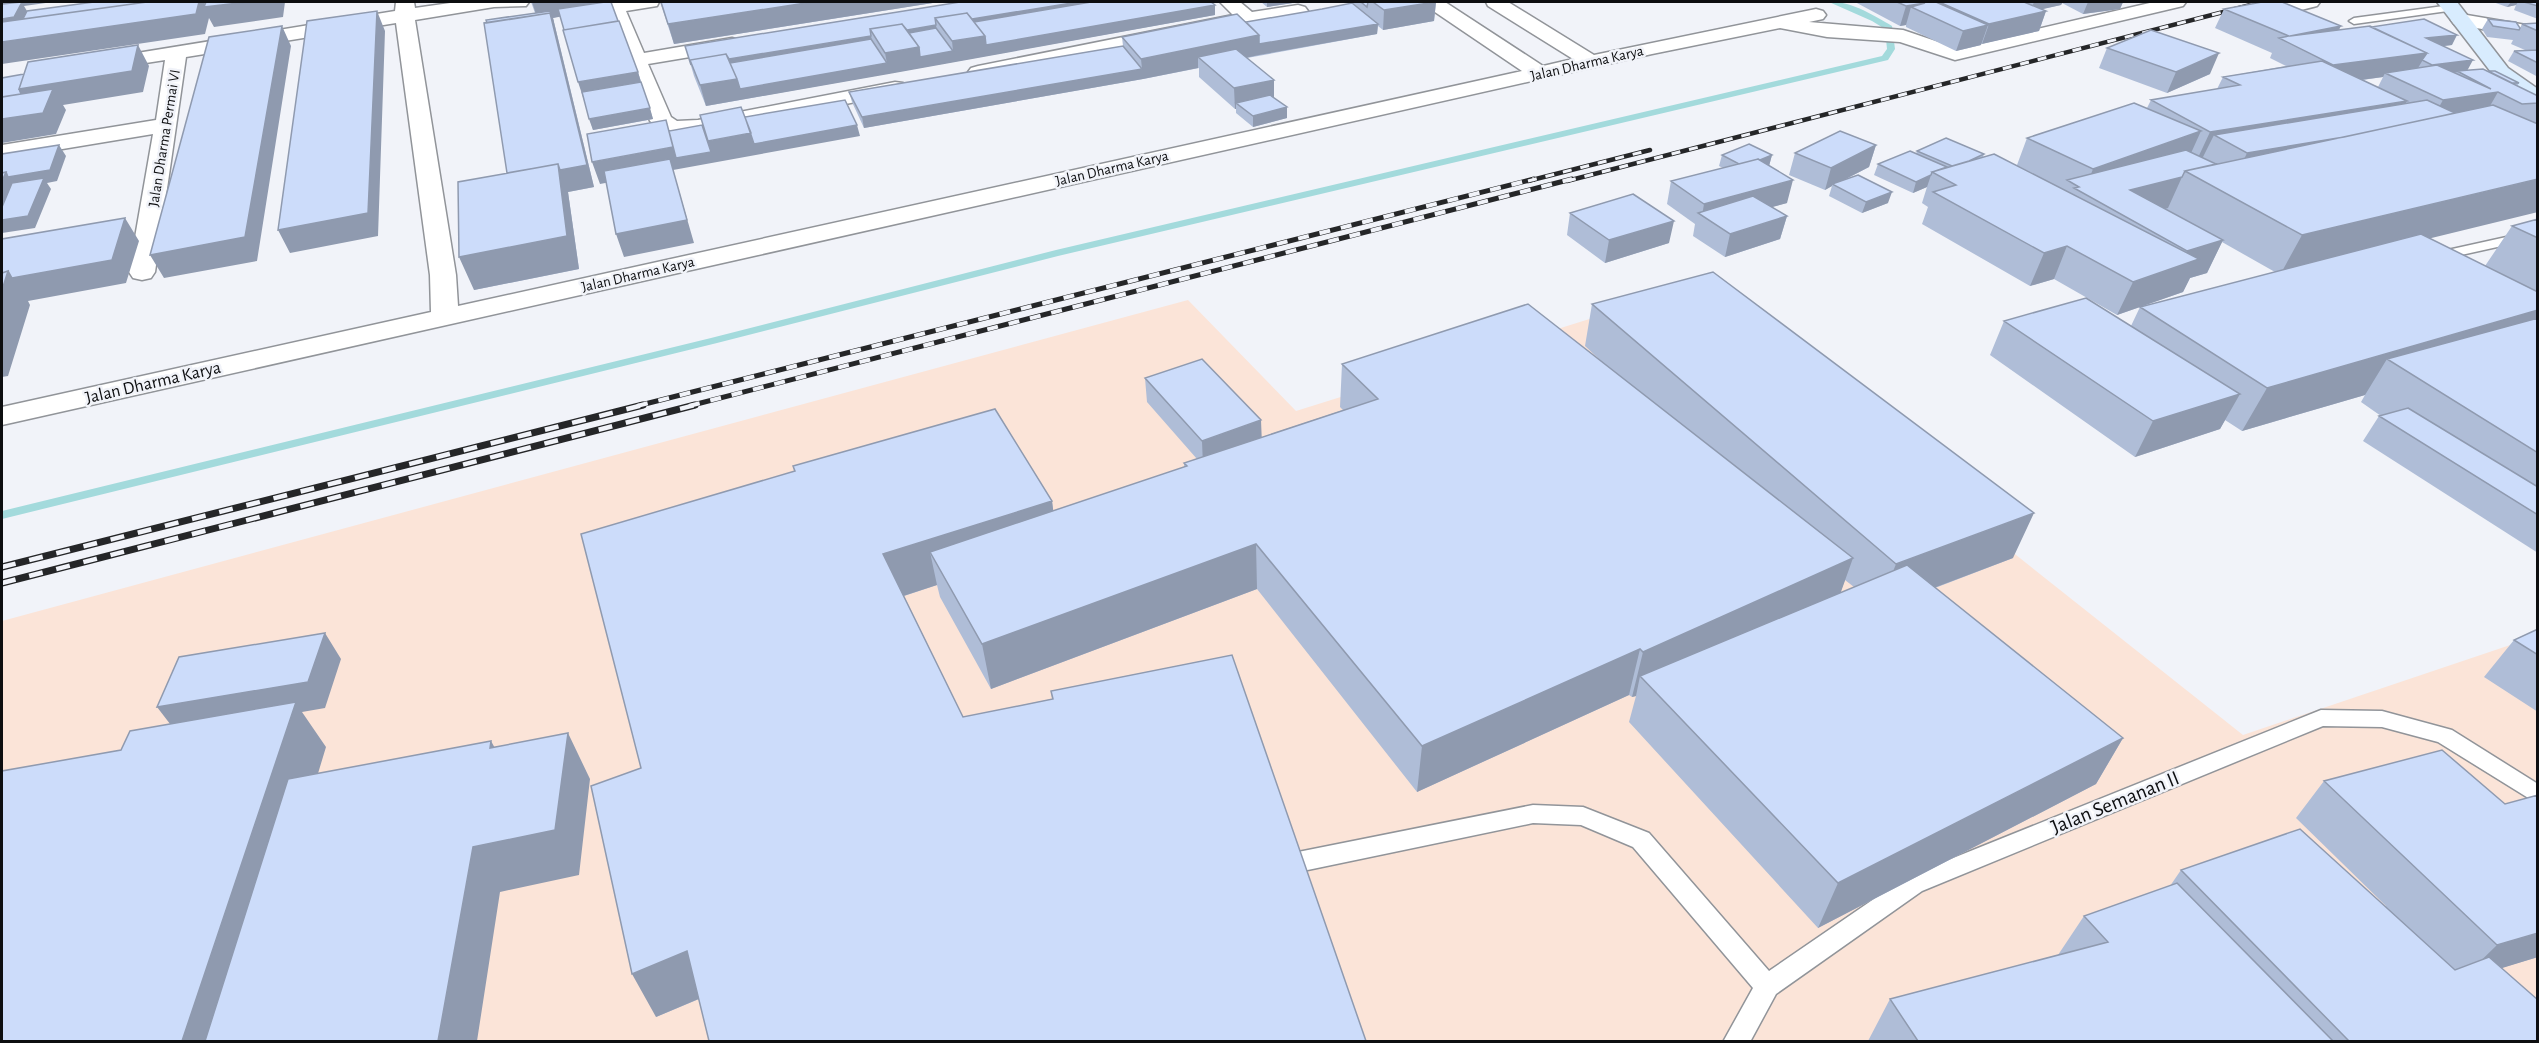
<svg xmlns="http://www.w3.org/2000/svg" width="2539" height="1043" font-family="'Alegreya Sans',sans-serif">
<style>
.industrial{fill:#fbe4d8}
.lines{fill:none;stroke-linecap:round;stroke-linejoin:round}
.stream{fill:#a3dadc;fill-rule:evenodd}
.lane-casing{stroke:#919499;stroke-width:3}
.street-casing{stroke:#919499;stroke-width:3}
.secondary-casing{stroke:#919499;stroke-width:3}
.lane{fill:#fff;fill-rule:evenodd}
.street{fill:#fff;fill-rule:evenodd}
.secondary{fill:#d8ecfe;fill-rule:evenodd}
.rail-far2-casing{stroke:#252628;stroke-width:4.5}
.rail-far1-casing{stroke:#252628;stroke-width:5}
.rail-casing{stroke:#252628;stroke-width:7}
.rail-far2{stroke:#f1f3f9;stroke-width:3;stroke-dasharray:9;stroke-linecap:butt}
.rail-far1{stroke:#f1f3f9;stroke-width:4;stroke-dasharray:11;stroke-linecap:butt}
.rail{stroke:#f1f3f9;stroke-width:4.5;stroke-dasharray:14;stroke-linecap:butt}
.wall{fill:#afbdd7;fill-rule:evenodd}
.shaded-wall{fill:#8f9aaf}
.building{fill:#ccdcfa;stroke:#8f9aaf;stroke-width:1.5}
.labels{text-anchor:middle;stroke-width:5;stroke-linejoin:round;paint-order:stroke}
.far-street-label{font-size:15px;fill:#0d0e10;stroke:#f1f3f9}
.street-label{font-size:18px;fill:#0d0e10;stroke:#f1f3f9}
.near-street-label{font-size:21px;fill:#0d0e10;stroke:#f1f3f9}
</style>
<rect width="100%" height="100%" fill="#f1f3f9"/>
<path class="industrial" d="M1682,290l561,445 294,-99v405l-2535,1v-421l1186,-321 108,111z"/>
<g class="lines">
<path class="stream" d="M1829,2c20,-2 46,14 63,24l3,23 -7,11 -830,196 -341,87 -715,176v-8l709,-173 345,-88 826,-194 5,-7 -2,-20 -13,-8z"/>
<g class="lane-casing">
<path id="lane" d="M2451,5l4,1v4l-101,14 -5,-3 5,-3z
M2538,230v8l-104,23 -7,-4 7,-4z
M2321,710l61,1 70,19 86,54v20l-100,-62 -56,-15 -59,-1 -401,165 -146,103 -26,48h-27l30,-54 -120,-141 -52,-22 -48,-2 -235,49 -8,-3 -3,-7 3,-7 8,-3 235,-47 50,2 66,26 120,138 137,-94z"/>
</g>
<g class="street-casing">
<path id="street" d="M396,2h18l1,6 42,-6h72l-3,4 -32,1 -79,13 41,255 2,31 1064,-235 -96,-65 -2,-4h21l98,64 30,-7 -85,-53 -2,-4h22l86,53 222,-46 7,2 3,4 -3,4 -14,3 94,8 53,18 198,-46h32l-3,4 -228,54 -55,-18 -73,-5 -47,-9 -128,26 -1650,371v-18l429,-95 -1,-37 -34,-252 -210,34 -31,215 -4,6 -9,2 -9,-2 -4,-6 24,-138 -151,25v-14l154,-25 9,-60 -64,10 -7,-2 -3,-4 3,-4 301,-49z
M603,2h56l-2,4 -31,5 18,42 88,-15 7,2 3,4 -3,4 -7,2 -84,14 23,53 6,4 21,-1 197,-38 8,1 3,5 -3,5 -8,1 -197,40 -33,-1 -15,-12z
M1220,2h20l12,10 46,-7 7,2 3,4 -3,4 -7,2 -50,7 -270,54 -7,-2 -3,-4 3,-4 7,-2 255,-51z
M2275,2h45l-3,4c-16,4 -38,10 -54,6l-3,-4 3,-4z
M2461,14l77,13v12l-84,-15 -3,-4 3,-4z"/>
</g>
<g class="secondary-casing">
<path id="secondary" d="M2437,2h20l51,66 30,21v17l-8,-1 -36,-29z"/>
</g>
<use href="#lane" class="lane"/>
<use href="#street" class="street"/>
<use href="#secondary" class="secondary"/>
<g class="rail-far2-casing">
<path id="rail-far2" d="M1528,181l122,-31
M1567,181l695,-179"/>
</g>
<g class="rail-far1-casing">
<path id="rail-far1" d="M637,406l897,-227
M689,406l883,-227"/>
</g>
<g class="rail-casing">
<path id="rail" d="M2,567l641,-162
M2,583l693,-178"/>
</g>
<use href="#rail-far2" class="rail-far2"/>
<use href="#rail-far1" class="rail-far1"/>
<use href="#rail" class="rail"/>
</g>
<path class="wall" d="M531,2h69l38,70 15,47 -60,11 -33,-114 -7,2 41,169 -26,5 11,77 -105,21 33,-117 28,-160z
M660,2h279l-265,42z
M960,2l255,13 -509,91 -12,-30 -9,-30z
M1261,2h38l-32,5z
M1348,2h88l-2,19 -51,9 -5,-4 -1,8 -130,24 40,60 -34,9 -17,-14v-4h-1l-36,-32v-9l-56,11 -279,49 -12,-26 -3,-10 274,-46 -1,-9 124,-15 76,-13 28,-5z
M1855,2h268l-3,7 -37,5 -21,-11 -1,2 -19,4 4,2 -7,20 -58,13v1l-25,6 -50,-24v-2l-6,1z
M2493,2h45v17l-24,-9 2,-5 -9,2z
M2224,9l115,21 113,15 -10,1 25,24 21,1 31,12 -2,3 21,10v24l-2,3 -107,115 56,28 27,-40 26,-7v334l-175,-112 16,-25h2l-20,-14 4,-7 -123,36 -17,-11 -5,9 -85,28 -145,-102 14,-34 127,5 9,-19 135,-35 -53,-30 -15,31 -17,5 -7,14 -66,23 -63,-36 -24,7 -108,-62 6,-17 -6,-4 5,-16 -14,6 -39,-18 4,-11 38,-10 1,-3 67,3 -1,3 34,8 10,-27 120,-30 4,-8 66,-11 6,-12 63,-11 -16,-8 2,-5 -57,-25zM2383,77l-5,10 -16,-7z
M2488,19l32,9 2,-4 16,-1v54l-30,-16 6,-10 11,-1 -14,-6 2,-4 -26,-3 -5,-8z
M2107,48l103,26 -43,19 -68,-25z
M1876,145l-7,22 -27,14 46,22 -26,10 -33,-17 3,-10 -7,4 -36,-15 6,-22z
M1722,155h50l-3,11 18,37 -16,4 16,9 -7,23 -55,18 -32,-21 2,-12 -28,-20 4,-23 52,-13 -4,-2z
M1570,213l99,30 -64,20 -38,-28z
M1592,304l421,254 -78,30 188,150 -27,46 -278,144 -189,-206 7,-26 -4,1 -3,-2 -212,97 -160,-203 -266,100 -51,-92 -3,-12 -33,11 59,121 89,-18 -1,-8 181,-36 -533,344 -43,18 138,-546 -1,-5 259,35 1,10 131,-44v-4l13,-4 -50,-57 -2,-24 117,59 81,-27 -3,-3 2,-43 258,-4 -15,-14zM1845,580l9,7 -14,6z
M2538,629v83l-54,-35 30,-37z
M2324,781l214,176 -37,11 35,31 2,-1v43h-670l22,-42 168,-44 26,-39 86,-30 11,-16 205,36 -90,-88z"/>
<path class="shaded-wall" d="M2,2h51l-29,4 9,15 -31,19z
M199,2h5l3,5 27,-5h51l-2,15 -69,10 -5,-9 -4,16 -203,30v-22z
M532,2h68l2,7 -49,9 41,169 -26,5 11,77 -105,21 -15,-33 99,-93 -20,-144z
M812,2h127l-265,42 -6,-20z
M1078,2h60l-192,32 -7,-10z
M1267,2h32l-32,5z
M1436,2l-2,19 -51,9 1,-20z
M2034,2h29l-2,3 -31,7z
M2088,2h35l-3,7 -37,5z
M2511,2h7l-2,3 -9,2z
M1925,3l-14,4 -5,18 -6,1 6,-20z
M1215,5v10l-326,59 -4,-21 34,-6 34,4 -1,-10 33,-5z
M377,11l8,20 -7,205 -88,17 -12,-23z
M2046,11l-7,20 -57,13 7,-20z
M1378,24l-1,10 -118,21 -51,11 -10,-9v11l-55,11 -2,-20 118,-24z
M936,25l1,10h-64z
M1988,25l-7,20 -25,6 7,-20z
M282,26l9,20 -34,215 -93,17 -14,-23z
M2341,26l-10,19 -41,-9z
M2457,35l-5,10 -32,4 6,-11z
M871,36l2,10 -142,24 -39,-5z
M138,45l11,21 -6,26 -80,13 3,5 -10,24 -54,9v-28l17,-26z
M2219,53l-9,21 -43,19 9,-21z
M2427,53l-12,20h-30l-2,4 -60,8 10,-20z
M2473,60l-6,11 -41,5 6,-11z
M887,63l2,11 -183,32 -6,-21 37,-6z
M1142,69l1,10 -279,49 -2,-11z
M638,72l6,20 -59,11 -7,-21z
M1274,80v20l-38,3v6h-1l-1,-21z
M2498,92l-12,21 -55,8 12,-21z
M2407,101l-16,28 -159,55 15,-31 -33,-18 -13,26 -5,1 14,-30z
M1287,107v11l-34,9v-11z
M650,108l3,11 -60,11 -4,-11z
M857,125l3,11 -187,34 21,73 -70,14 -8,-23 57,-64 -73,14 -8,-22 81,-15 4,11 31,-17 43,-8z
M2201,131l-14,31 -104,32 10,-25z
M59,145l7,11 -9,25 -10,2 4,6 -16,39 -33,5v-55l4,-6z
M1876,145l-7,22 -35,18 -2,-1v2l-7,4 6,-22z
M1772,155l-3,11h-25z
M1931,175l-4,12 -14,6 3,-11z
M2182,177l-14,31 -39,11 1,-29z
M2538,179v33l-258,63 22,-40z
M1793,180l-6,23 -74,20 -11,-7 2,-12z
M1892,192l-4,11 -26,10 4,-11z
M1787,216l-7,23 -55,18 5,-23z
M125,218l14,23 -13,42 -98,18 2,4 -22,71 -6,1v-97l6,-9z
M1674,221l-5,22 -64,20 4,-23z
M2223,240l-16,33 -17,5 -7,14 -66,23 16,-33 47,-16 7,-15z
M2067,246l-13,33 -24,7 14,-33z
M2538,310v26l-151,23 -22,36 -123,36 25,-43z
M2240,394l-20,35 -85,28 18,-36z
M1261,420l1,25 -59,21 -1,-25z
M1052,501l6,45 -128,6 7,33 -43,14 -11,-45z
M2034,513l-21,45 -135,51 18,-45z
M1256,544l1,45 -266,100 -9,-45z
M1853,558l-16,45 -197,73 -4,20 -4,1 11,-45z
M325,633l16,26 -16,49 -23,4 24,35 -89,294h-55l-5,-308 -20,-26z
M1640,649l-11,46 -212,97 5,-46z
M568,733l22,46 -11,96 -79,17 -23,149h-39l35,-194z
M2123,738l-27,46 -278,144 20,-45z
M491,741l25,45 -26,-38z
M2538,933v24l-78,24 37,-36z
M687,951l21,44 -52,22 -24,-43z"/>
<path class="building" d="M22,2l-8,15 -12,2v-15z
M94,2h53l-124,17 4,-8z
M147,2h52l-3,12 -194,28v-20z
M206,2h41l-43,5z
M605,2h6l7,19 -54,9 -6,-21z
M661,2h151l-144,22z
M960,2h118l-106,17 -5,-6 -32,5 1,7 -29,5 -5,-6 -32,5 1,7 -142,23 -3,-5 -36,6 1,5 -6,-19z
M1091,2h120l4,3 -229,40 -1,-9 -11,-14z
M1361,2h7l-1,5z
M1373,2h62l-51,8z
M1897,2h39l52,23 -25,6 -52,-24 14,-4 -19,3z
M1939,2h85l22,9 -57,13z
M2262,2h20l59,24 -51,10 80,-10 57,27 -94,12 -54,-27 10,-2 -65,-27z
M2524,2h14v4z
M1352,3l26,21 -119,20v-9l-13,-13 76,-13z
M377,11l-9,202 -90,17 29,-209z
M550,11l3,11 -3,-9 -63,10 -1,-3z
M550,13l37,152 -27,5 -2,-6 -51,9 -23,-150z
M967,13l18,23 -33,5 -17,-23z
M1237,14l22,21 -118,24 -19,-22z
M2424,19l33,16 -31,3 47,22 -41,5 -10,-5 5,-7 -56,-26z
M2488,19l28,3 4,6 -1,2 -26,-4z
M619,21l19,51 -60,10 -15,-52z
M2538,23v8l-16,-7z
M902,24l17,23 -34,6 -15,-24z
M282,26l-37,211 -95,18 59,-218z
M936,28l17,23 -33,6 -1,-10 -10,-14z
M2151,30l68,23 -43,19 -69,-24z
M871,39l16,24 -147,26 -3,-10 -7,-16z
M138,45l-6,26 -113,18 9,-27z
M1123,46l19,23 -280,48 -13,-25z
M1236,49l38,31 -40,8 -36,-31z
M2538,50v13l-24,-12z
M726,54l11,25 -37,6 -10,-25z
M2322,61l85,40 -197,31 -59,-32 89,-15 -17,-8z
M2437,65l54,24 -34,-18 26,-2 55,27v7l-16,1 -24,-12 -55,8 -58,-27z
M2488,71h7l24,12h-7z
M24,74l-5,15 2,5 -19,3v-19z
M641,82l9,26 -61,11 -7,-27z
M53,89l-10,24 -41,6v-22z
M1270,95l17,12 -34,9 -17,-13z
M845,100l12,25 -103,19 -9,-27z
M2427,100l28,13 -111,24 -97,16 -33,-18z
M2134,103l67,28 -108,38 -66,-31z
M2493,105l45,19v55l-236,56 -117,-64z
M741,107l10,26 -43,8 -8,-26z
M666,120l7,27 -81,15 -5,-28z
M702,125l9,27 -35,6 -7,-27z
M1840,131l36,14 -45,23 -36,-15z
M1946,138l38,16 -15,7 -17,5 -35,-15z
M1749,144l23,11 -12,5 -2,-1 -19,5 -17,-9z
M59,145l-9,25 -42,7 -2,-5 -4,1v-19z
M2186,150l30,14 -31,7 -3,6 -52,13 93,50 -36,11 -113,-63 5,-1 -12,-7z
M1910,151l37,16 -15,5 -1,3 -15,7 -38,-18z
M1994,154l205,105 -66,23 -66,-36 -23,7 -111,-61 23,-7 -24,-13z
M670,159l17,61 -71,14 -12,-63z
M1758,159l35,21 -89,24 -33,-23z
M558,164l9,72 -108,21 -1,-75z
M6,172l-4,9v-8z
M1858,175l34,17 -26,10 -34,-18z
M44,178l-16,38 -26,4v-13l10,-24z
M1633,194l41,27 -65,19 -39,-27z
M1753,196l34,20 -57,18 -32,-21z
M125,218l-13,42 -100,18 -4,-7 -6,2v-34z
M2538,219v19l-26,-12z
M2421,234l117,58v18l-271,78 -127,-81z
M8,271l-6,19v-17z
M1713,272l321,241 -138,51 -304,-260z
M2086,298l154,96 -87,27 -149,-100z
M1528,304l325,254 -210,94 -3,-3 -218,97 -166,-202 -274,100 -52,-92 257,-86 -3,-3 194,-64 -36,-35z
M2538,318v135l-151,-94z
M1202,359l59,61 -59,21 -57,-63z
M2408,408l130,79v28l-159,-99z
M995,409l57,92 -169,53 80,163 90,-18 -2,-8 181,-36 134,386h-657l-22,-90 -55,23 -41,-188 50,-18 -60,-234 214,-63 -2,-5z
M1907,565l216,173 -285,145 -198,-207z
M2538,629v26l-24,-15z
M325,633l-17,49 -151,25 22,-50z
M296,702l-114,339h-180v-270l119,-21 9,-19z
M568,733l-13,97 -82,17 -35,194h-233l83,-262 203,-38 -1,7z
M2442,750l63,54 33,-9v138l-41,12 -173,-164z
M2300,829l155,141 34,-13 49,43v41h-189l-168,-171z
M2177,883l156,158h-415l-28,-42 218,-57 -24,-26z"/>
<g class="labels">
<g class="far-street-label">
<text transform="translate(1587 63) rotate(-13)" y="5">Jalan Dharma Karya</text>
<text transform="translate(164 138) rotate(-81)" y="5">Jalan Dharma Permai VI</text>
<text transform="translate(1112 168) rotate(-13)" y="5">Jalan Dharma Karya</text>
<text transform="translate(638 274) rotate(-13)" y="5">Jalan Dharma Karya</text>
</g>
<g class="street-label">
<text transform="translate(153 382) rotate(-13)" y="6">Jalan Dharma Karya</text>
</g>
<g class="near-street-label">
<text transform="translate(2115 802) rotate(-22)" y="7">Jalan Semanan II</text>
</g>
</g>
<rect width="2539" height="1043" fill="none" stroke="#0d0e10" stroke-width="6"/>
</svg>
